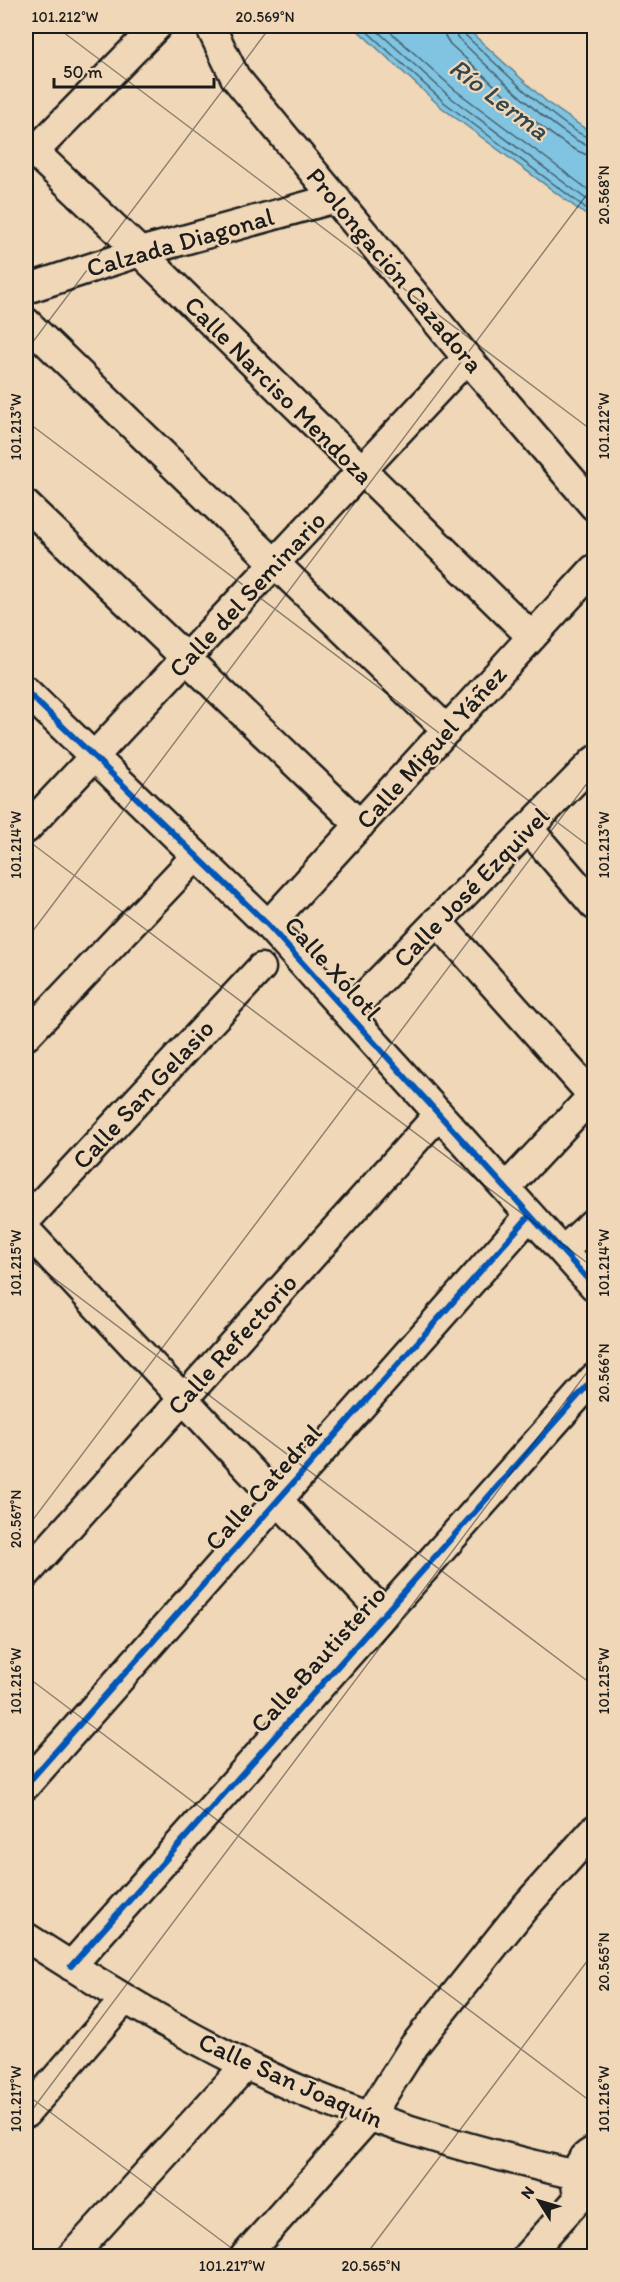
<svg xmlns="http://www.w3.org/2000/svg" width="620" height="2282" font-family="Itim,sans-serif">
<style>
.water{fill:#80c4e1;stroke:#588192;stroke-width:1.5}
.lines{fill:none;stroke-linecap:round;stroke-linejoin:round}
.shore{stroke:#445f6b;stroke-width:1.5}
.minor-casing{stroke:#1c1c1c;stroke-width:33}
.minor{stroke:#efd7b7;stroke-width:28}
.cycleway-casing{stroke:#efd7b7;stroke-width:10}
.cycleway{stroke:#0057b8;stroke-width:6}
.ticks{fill:none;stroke:#1c1c1c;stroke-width:1.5;stroke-opacity:0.45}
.labels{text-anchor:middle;stroke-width:4.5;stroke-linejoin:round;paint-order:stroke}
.street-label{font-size:26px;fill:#1c1c1c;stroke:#efd7b7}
.water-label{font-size:27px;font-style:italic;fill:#35464d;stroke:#efd7b7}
.neatline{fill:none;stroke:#1c1c1c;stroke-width:2}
.ticks-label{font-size:15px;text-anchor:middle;fill:#1c1c1c}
</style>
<rect width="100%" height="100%" fill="#efd7b7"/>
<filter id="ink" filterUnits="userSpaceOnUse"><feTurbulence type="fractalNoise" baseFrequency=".0167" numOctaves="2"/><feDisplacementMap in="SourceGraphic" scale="12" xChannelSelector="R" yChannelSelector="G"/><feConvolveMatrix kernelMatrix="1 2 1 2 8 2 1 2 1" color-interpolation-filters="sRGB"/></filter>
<g filter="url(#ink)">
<path class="water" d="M353,26h111l84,77 46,32v86l-153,-114z"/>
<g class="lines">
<path class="shore" d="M361,26l84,77 149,111
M372,26l78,71 144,108
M384,26l71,64 139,104
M444,26l1,10 5,8c27,24 112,111 144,112
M453,26l4,11c24,23 109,108 137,110
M460,26l3,7c23,21 104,103 131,106"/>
<g class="minor-casing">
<path id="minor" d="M210,26l25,51 232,281 127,148
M26,144l114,108 392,385
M34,152l123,-126
M26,289l114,-37 196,-54
M26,322l421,408
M26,505l334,320
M26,691l242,234 326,361
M528,828l66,77
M26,829l441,-471
M437,921l156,175
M268,925l326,-356
M348,1013l246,-252
M26,1036l170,-180
M506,1188l88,-94
M26,1220l235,-252
M26,1230l358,384
M563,1251l31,-29
M26,1574l413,-460
M26,1785l504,-570
M26,1937c90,58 182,114 281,156 88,36 177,60 269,82
M71,1966l523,-588
M26,2113l99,-114
M578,2194c-5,-17 -1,-35 16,-43
M72,2256l174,-191
M245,2256l124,-139 45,-71 110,-138 70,-78
M527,2256l53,-59"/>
</g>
<use href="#minor" class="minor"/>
<g class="cycleway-casing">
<path id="cycleway" d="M26,691l242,234 326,361
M26,1785l504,-570
M71,1966l523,-588"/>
</g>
<use href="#cycleway" class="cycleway"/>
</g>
</g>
<path class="ticks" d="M55,26l539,406M26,351l245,-325M26,421l568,429M26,839l568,429M26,940l568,-755M26,1257l568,429M26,1529l568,-755M26,1676l568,428M26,2094l216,162M26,2118l568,-755M365,2256l229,-304"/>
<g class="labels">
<g class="street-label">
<text transform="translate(180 242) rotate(-16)" y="9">Calzada Diagonal</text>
<text transform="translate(395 270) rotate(50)" y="9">Prolongación Cazadora</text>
<text transform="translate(279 390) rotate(45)" y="9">Calle Narciso Mendoza</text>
<text transform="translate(247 594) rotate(-47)" y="9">Calle del Seminario</text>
<text transform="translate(431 747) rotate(-48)" y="9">Calle Miguel Yáñez</text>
<text transform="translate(471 887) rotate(-46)" y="9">Calle José Ezquivel</text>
<text transform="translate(333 968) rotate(48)" y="9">Calle Xólotl</text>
<text transform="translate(143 1094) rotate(-47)" y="9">Calle San Gelasio</text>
<text transform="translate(232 1344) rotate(-48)" y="9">Calle Refectorio</text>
<text transform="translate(263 1487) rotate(-48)" y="9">Calle Catedral</text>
<text transform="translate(318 1659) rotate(-48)" y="9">Calle Bautisterio</text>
<text transform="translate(291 2080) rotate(24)" y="9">Calle San Joaquín</text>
</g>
<g class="water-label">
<text transform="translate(499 99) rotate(37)" y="9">Río Lerma</text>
</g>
</g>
<rect width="620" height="2282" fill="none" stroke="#efd7b7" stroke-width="66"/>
<g transform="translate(539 2201) rotate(307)" stroke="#efd7b7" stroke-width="4.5" paint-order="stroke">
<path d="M0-4.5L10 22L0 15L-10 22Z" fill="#1c1c1c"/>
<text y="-9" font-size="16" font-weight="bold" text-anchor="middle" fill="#1c1c1c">N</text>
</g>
<path d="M54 78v9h160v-9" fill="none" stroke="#1c1c1c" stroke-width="3"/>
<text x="63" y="78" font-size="18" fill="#1c1c1c" stroke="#efd7b7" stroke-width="4.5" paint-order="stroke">50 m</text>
<rect x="33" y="33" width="554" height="2216" class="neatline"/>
<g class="ticks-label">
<text x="65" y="22">101.212°W</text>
<text x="265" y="22">20.569°N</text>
<text transform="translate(604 195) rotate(-90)" y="5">20.568°N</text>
<text transform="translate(604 426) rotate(-90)" y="5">101.212°W</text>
<text transform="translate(16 427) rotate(-90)" y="5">101.213°W</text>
<text transform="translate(604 845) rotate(-90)" y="5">101.213°W</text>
<text transform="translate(16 845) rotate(-90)" y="5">101.214°W</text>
<text transform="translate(604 1263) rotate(-90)" y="5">101.214°W</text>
<text transform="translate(16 1263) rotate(-90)" y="5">101.215°W</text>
<text transform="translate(604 1373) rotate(-90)" y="5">20.566°N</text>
<text transform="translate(16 1519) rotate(-90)" y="5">20.567°N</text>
<text transform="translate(604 1681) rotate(-90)" y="5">101.215°W</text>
<text transform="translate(16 1681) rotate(-90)" y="5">101.216°W</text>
<text transform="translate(604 1962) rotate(-90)" y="5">20.565°N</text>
<text transform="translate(604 2099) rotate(-90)" y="5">101.216°W</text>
<text transform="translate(16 2099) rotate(-90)" y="5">101.217°W</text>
<text x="232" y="2271">101.217°W</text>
<text x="371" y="2271">20.565°N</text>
</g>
</svg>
